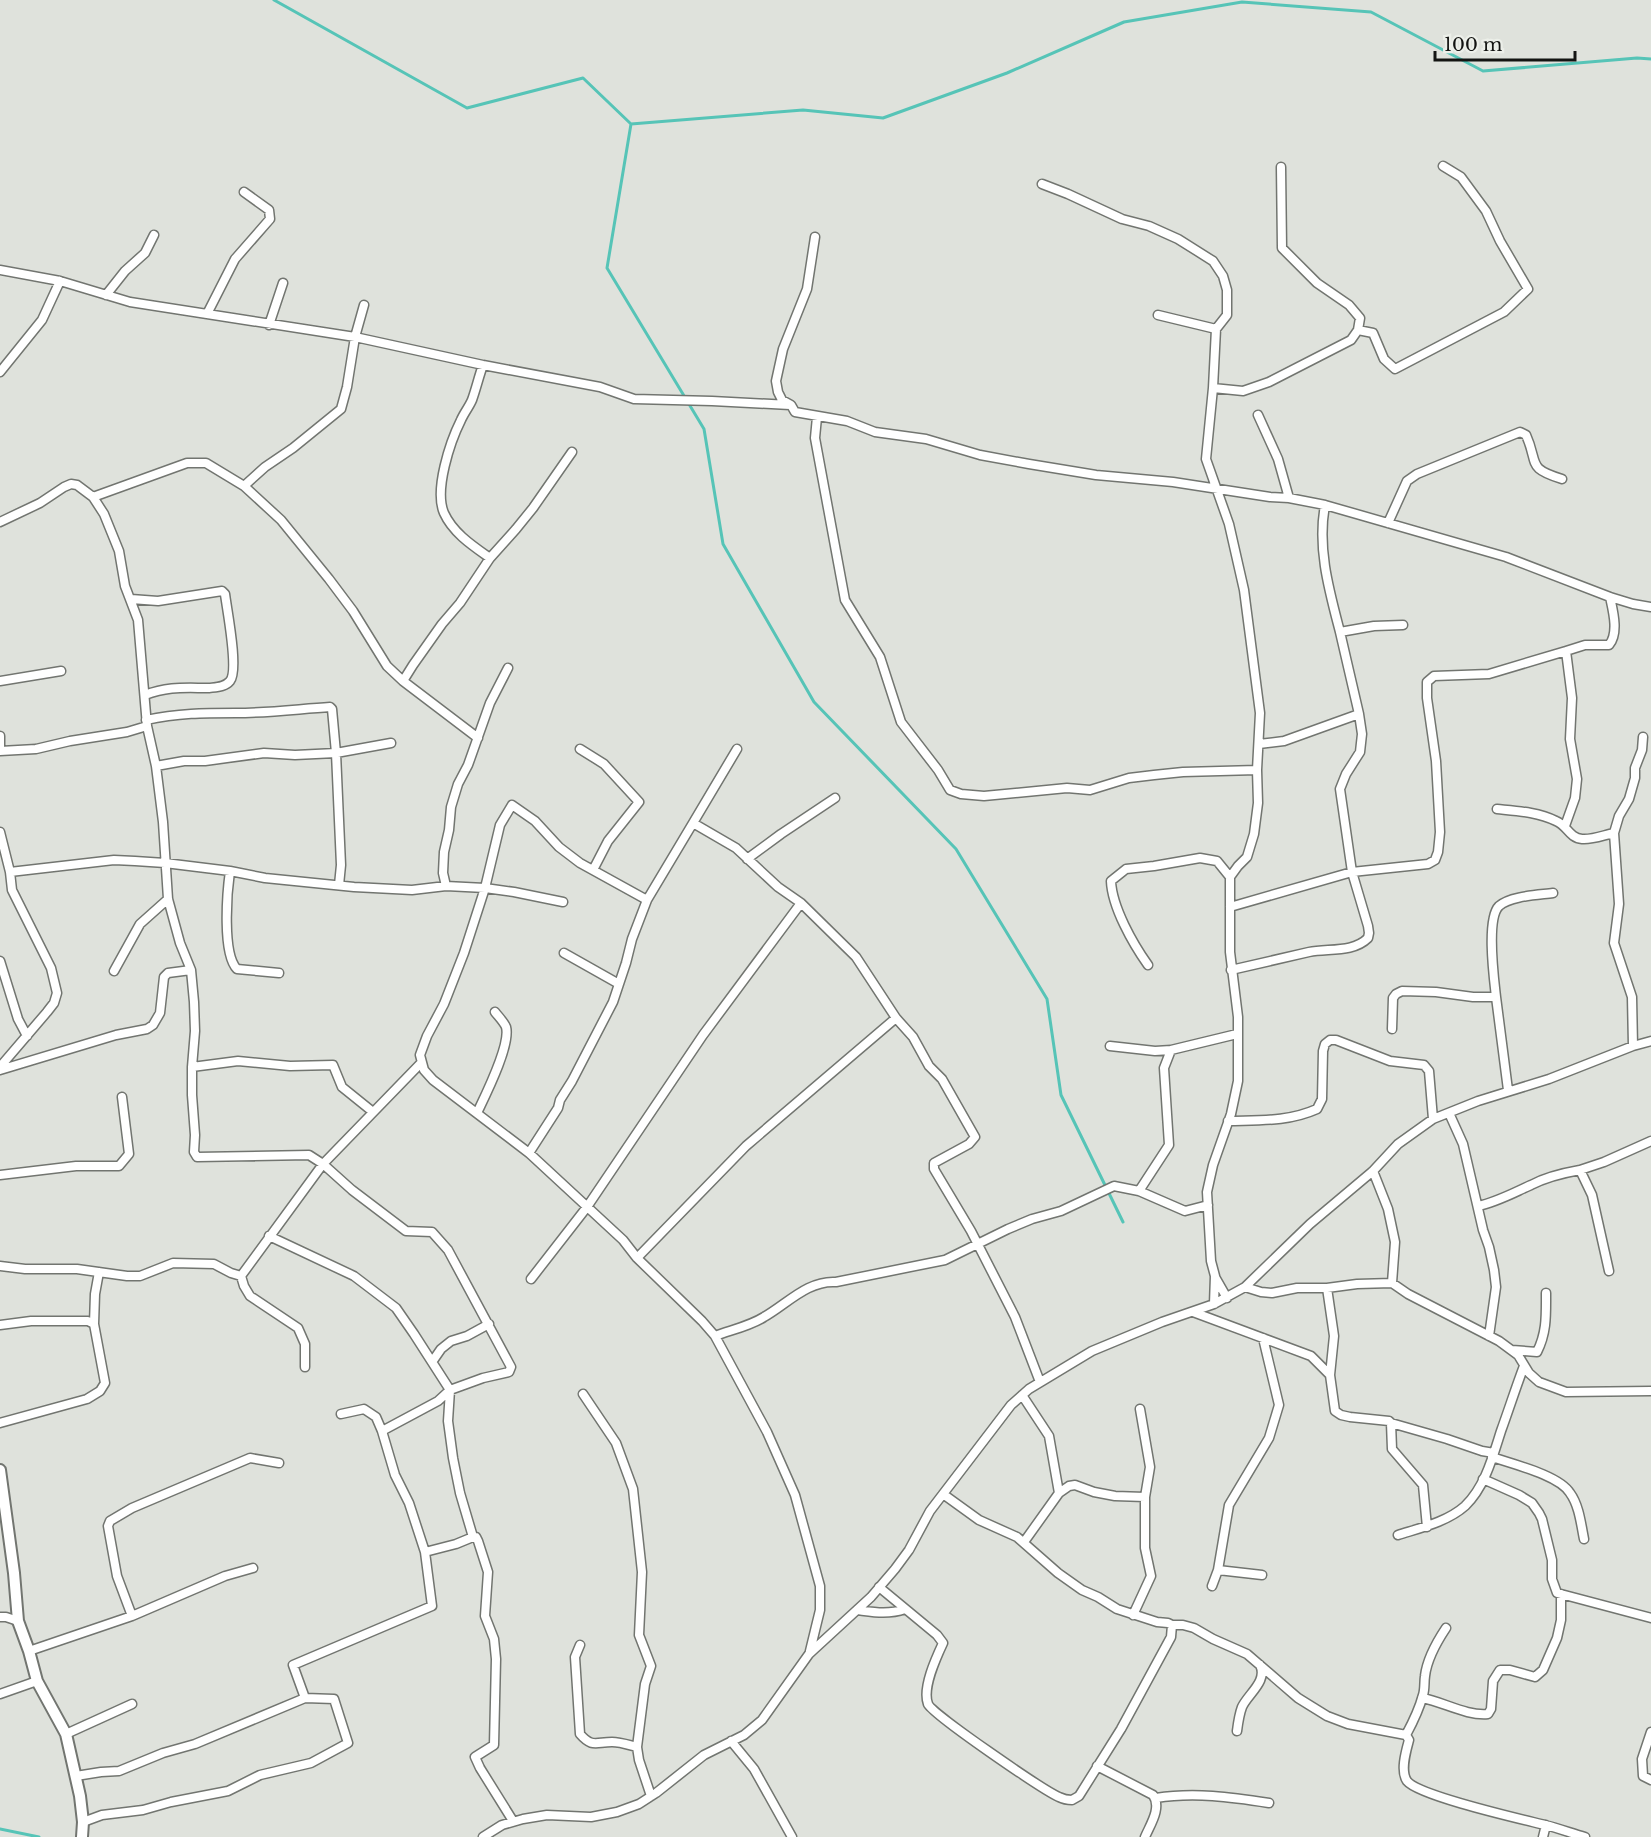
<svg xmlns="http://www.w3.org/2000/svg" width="1651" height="1837" font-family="'Libre Baskerville',serif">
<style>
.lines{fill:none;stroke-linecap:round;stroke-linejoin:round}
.stream{stroke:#56c4b7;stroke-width:3}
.minor-casing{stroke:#727570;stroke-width:11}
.tertiary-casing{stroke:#727570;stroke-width:14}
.minor{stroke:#fff;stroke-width:8}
.tertiary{stroke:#fff;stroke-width:10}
</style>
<rect width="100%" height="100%" fill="#dfe2dc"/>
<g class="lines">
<path class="stream" d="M274,0l193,108 116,-30 48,46 172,-14 80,8 124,-45 117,-51 118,-20 129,10 112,59 154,-13 14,1
M631,124l-24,144 97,161 19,115 91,158 142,147 91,150 14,96 62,127
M0,1829l39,8"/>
<g class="minor-casing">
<path id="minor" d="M1042,184l26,10 54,25 27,7 29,13 35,22 10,15 4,14v25l-11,14 -3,59 -7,71 23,65 15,66 16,123 -3,57 1,33 -4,31 -7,23 -9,9 -8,11v75l8,65v64l-7,33 -18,51 -6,27 4,69 4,15 -1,28
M815,237l-8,52 -24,60 -7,32 2,11 4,8 9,5 4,7 52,9 28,11 51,7 54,16 49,9 67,11 77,7 97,15 19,1 36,7 181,52 104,40 23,7 18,3
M0,270l60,11 70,21 225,35 128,28 117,22 34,12 78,2 78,4
M106,295l19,-24 20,-18 9,-18
M364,305l-9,32 -8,50 -6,22 -48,39 -28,19 -21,19 37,34 48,59 24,32 34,55 16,15 10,-16 29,-41 18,-21 30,-45 26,-29 17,-21 39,-56
M207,314l28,-55 35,-40 -1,-9 -25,-18
M1158,315l58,14
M269,325l14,-42
M1358,330l15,3 11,26 11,10 109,-57 24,-23 -28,-48 -14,-30 -25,-34 -18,-11
M483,365c-4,11 -7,24 -11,35 -3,7 -8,13 -11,20 -11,22 -27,70 -17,93 9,20 29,33 46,45
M0,372l42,-52 18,-39
M1213,388l30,3 26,-9 82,-42 7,-10 2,-12 -11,-13 -32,-22 -35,-35 -1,-81
M1258,415l20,44 11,39
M817,417l-2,21 30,162 35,57 21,65 37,48 12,20 11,4 23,2 83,-8 23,2 39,-12 25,-3 29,-3 74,-2
M244,486l-38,-23h-19l-94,34 11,17 15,37 6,35 13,34 9,106 9,40 7,56 5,77 12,44 11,27 3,32 1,29 -3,36v28l3,40 -1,17 3,5 112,-2 14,9 29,26 54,41 26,1 16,18 63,117 -2,5 -26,6 -33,12 -12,11 -56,30
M1325,505c-8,43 4,85 15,127
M0,522l40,-19 24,-16 7,-3 6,1 16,12
M1388,523l19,-42 10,-7 103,-42 6,3c13,29 0,33 36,44
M131,599l27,2 64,-10 3,3c2,16 14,76 5,87 -5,6 -13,6 -21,7 -24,0 -41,-2 -64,7
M0,681l61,-10
M403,681l75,57
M146,720c32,-7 58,-7 90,-7 31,0 63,-4 94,-6l2,2 4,44 55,-10
M0,736v15
M1259,744l25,-3 75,-27 -19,-82 34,-6 29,-1
M580,749l24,15 35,38 -31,39 -15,29
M0,751l36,-2 34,-8 57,-9 20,-6
M156,766l28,-5h21l59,-8 31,2 41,-2 5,112 -2,20
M1497,809c20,2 41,3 59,12 11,4 13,17 26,18 10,1 22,-4 32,-6
M693,823l44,-74
M1565,826l10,-28 2,-19 -7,-40 2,-41 -6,-47 19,-6h24c10,-12 4,-34 1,-48
M0,832l10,40 104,-12 21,1 30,2 65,8 35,7 89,9 58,3 34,-4 39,2 29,4 49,10
M747,859l34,-25 54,-36
M230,871c-3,21 -8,83 7,98l42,4
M446,886l-3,-13 1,-21 5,-22 2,-23 7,-23 10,-19 22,-62 18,-35
M647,900l-67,-37 -21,-16 -24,-26 -23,-16 -12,20 -15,63 -21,65 -20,51 -17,32 -7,19 4,15 9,10 96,73 94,87 14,18 65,63 13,15 52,96 28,63 25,91v24l-10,41
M1230,907l122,-35 76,-8 7,-4 3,-8 2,-20 -4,-71 -9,-63v-16l7,-6 55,-2 77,-23
M564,953l55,31
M0,961l18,58 9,17
M1148,965c-15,-21 -36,-58 -37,-84l15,-12 28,-3 46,-8 17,3 13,16
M1231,970c26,-6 52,-12 78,-18 19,-4 44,1 59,-14l1,-5 -1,-7 -16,-54 -12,-83 6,-15 14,-22 2,-18 -3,-20
M114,971l26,-47 28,-25
M1496,997c-2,-18 -10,-78 3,-91 11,-10 39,-11 54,-13
M896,1018l17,19 16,29 13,13 33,58 -6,7 -35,19v6l37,62 44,86 25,65
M1392,1029l1,-31 3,-4 6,-3 34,1 37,5h23l12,93
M1110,1046l45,5 16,-1
M1633,1046l-1,-49 -18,-54 5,-39 -5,-71 5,-17 10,-17 6,-21v-10l7,-18 1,-13
M0,1067l47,-55 7,-9 3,-10 -6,-25 -39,-78 -2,-18
M192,1067l46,-6 52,5 43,-1 9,22 31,25
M0,1070l116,-35 31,-6 6,-4 7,-12 4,-36 4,-4 23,-3
M477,1113c8,-17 34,-68 29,-86 -2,-5 -8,-11 -11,-15
M1449,1113l14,31 20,86 6,17 5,23 2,17 -7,49
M1228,1121c31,-1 60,1 89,-12l5,-10 1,-48 2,-7 5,-4h6l54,21 34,4 5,6 4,48
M529,1153l29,-45 2,-8 12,-19 41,-79 13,-39 6,-24 15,-39 46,-77 43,25 42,39 23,16 55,54 40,61 -150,128 -109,112
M1580,1170l24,-8 47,-21
M1373,1171l15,38 7,33 -3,41
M0,1175l76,-9h43l10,-12 -7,-57
M1139,1191l30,-46 -5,-77 7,-18 66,-16
M1478,1206c19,-4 35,-13 53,-21 15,-8 32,-12 49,-15l12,25 17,76
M269,1236l85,40 42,32 18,26 36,56 -2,31 5,37 7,35 13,44
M0,1266l25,3h52l50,7h13l33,-13 41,1 17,9 10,3 82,-112 98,-101
M241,1276l3,10 6,10 48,32 7,16v23
M1215,1277l12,21
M531,1279l56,-72 116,-172 98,-132
M1245,1287l16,5 11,1 25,-5h30l30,-4 35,-1 16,11 91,47 19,14 11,18 10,9 27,10 85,-1
M1327,1288l7,48 -4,39
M1193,1312l118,44 19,19 5,36 6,4 9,2 39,4 2,2 56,16 35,12 12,2
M94,1324l1,-30 4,-22
M0,1325l31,-4h57l6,3 11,59 -5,8 -13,8 -87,24
M715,1336c16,-6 35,-10 49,-19 23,-13 44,-37 72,-35l109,-22 63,-31 24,-10 29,-8 53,-25 25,5 46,20 23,-6
M1512,1350l25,2c10,-20 9,-37 9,-59
M432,1362l9,-13 10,-8 16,-5 22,-12
M583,1394l33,49 17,46 9,83 -3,63 12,31 -6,18 -8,63 2,13 12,36
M1022,1395l27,41 10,57 -35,49
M341,1414l23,-5 12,8 6,14 13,44 14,28 16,49 31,-8 17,-7h3l2,4 10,31 -3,44 9,23 2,20 -2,86 -19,12 5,11 33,53
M1391,1423l1,26 31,36 4,42
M1492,1457c20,7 67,18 78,36 9,12 11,31 14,46
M1483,1479l36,16 13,8 7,10 3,6 10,41v19l5,14 94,25
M1059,1493l10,-7 6,-1 19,7 21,4 30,1
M943,1494l36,26 38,17 41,36 24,17 16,7 19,12 40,13 11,1 4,2h11l11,3 19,11 34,15 51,44 29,18 21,8 58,11 3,5c-3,11 -9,31 -2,41 12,15 114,38 138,44 13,3 26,8 40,12
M1398,1535c22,-7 49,-13 67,-29 20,-19 28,-50 36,-75 8,-22 15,-44 23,-65
M1218,1570l44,5
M1212,1586l6,-16 11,-65 40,-67 10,-33 -16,-67
M879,1587l58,48 6,8c-7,15 -21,45 -15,61 4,10 115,86 131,93 4,2 9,3 13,3l7,-4 42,-67 50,-92 1,-12
M857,1610c16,2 31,5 48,-1
M1133,1615l18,-39 -6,-28v-51l5,-30 -10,-58
M132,1616l-15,-40 -9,-50 2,-5 22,-13 118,-50 29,5
M0,1617h6l12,4
M580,1645l-5,12 5,77c12,14 16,8 32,8 8,0 17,3 25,5
M29,1651l103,-35 93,-40 28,-8
M0,1694l37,-13
M305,1698l-12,-33 139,-59 -7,-54
M1422,1698c22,4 44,18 66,16l3,-5 2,-28 7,-11h10l25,7 8,-7 14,-32 4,-18v-26
M1237,1731c1,-8 2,-16 5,-24 6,-13 26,-26 18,-42
M1651,1732l-9,27 1,17 8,4
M66,1734l66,-30
M1406,1735c7,-13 13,-25 17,-40 2,-6 1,-12 2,-19 2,-17 11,-33 21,-48
M731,1741l23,28 38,68
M1097,1766l56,29c9,13 -3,30 -8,42
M76,1776l25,-4 18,-1 44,-18 32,-9 110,-46 29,1 14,44 -37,20 -51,12 -32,16 -57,11 -28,8 -41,5 -19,7
M1156,1798c38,-6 75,-1 113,5
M483,1837l19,-12 21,-6 24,-4 44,2 26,-5 22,-8 17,-11 48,-38 40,-20 18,-15 47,-66 62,-57 24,-28 14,-19 21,-39 81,-106 18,-16 63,-38 70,-29 52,-18 31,-17 65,-63 63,-53 25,-27 35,-25 45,-18 71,-22 84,-33 18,-5
M1543,1837l3,-12"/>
</g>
<g class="tertiary-casing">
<path id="tertiary" d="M0,1470l14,103 4,48 11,30 8,30 29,53 14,62 3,26 -1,15"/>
</g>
<use href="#minor" class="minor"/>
<use href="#tertiary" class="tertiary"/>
</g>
<path d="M1435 51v9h140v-9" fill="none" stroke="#131412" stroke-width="3"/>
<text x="1444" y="51" font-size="18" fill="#131412" stroke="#ecefe9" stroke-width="4.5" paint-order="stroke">100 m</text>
</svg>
